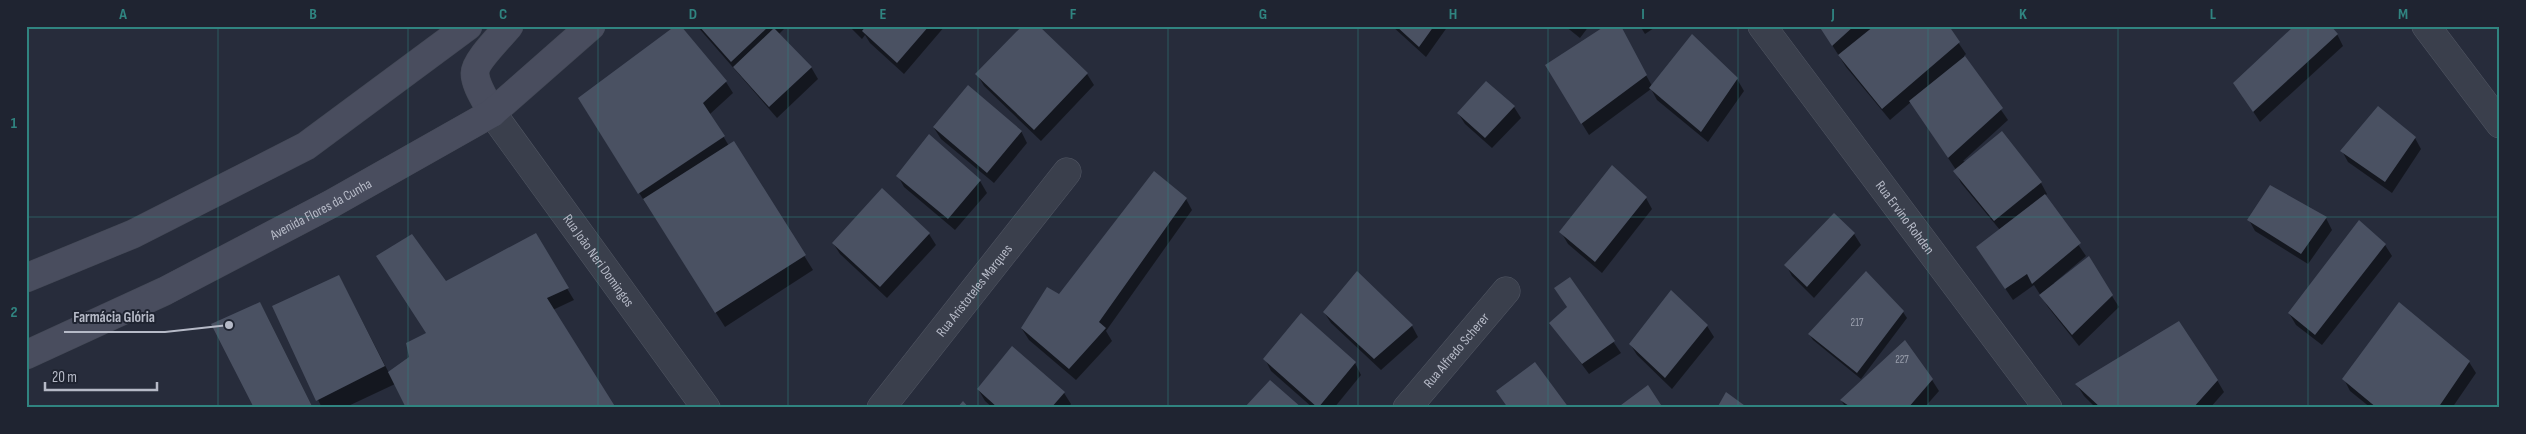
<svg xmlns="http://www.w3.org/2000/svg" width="2526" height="434" font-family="'Sofia Sans Condensed',sans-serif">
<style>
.shadow{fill:#0007}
.building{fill:#4a5162}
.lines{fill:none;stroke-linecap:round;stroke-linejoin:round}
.street-casing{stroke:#525764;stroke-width:29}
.secondary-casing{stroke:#434855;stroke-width:29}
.street{stroke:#3a3f4c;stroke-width:28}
.secondary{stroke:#494d5e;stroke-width:28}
.grid{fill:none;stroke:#308480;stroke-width:1;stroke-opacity:0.55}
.labels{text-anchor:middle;stroke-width:4;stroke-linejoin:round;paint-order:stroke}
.number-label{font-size:11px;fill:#9ba0ae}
.street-label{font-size:14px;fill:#b6bac7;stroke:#1f2431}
.leader{fill:none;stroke:#b6bac7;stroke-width:2}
.callout-dot{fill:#b6bac7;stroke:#1f2431;stroke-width:2}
.callout-label{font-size:15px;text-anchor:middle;font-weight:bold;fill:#b6bac7;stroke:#1f2431;stroke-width:4;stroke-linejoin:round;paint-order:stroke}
.neatline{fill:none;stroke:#308480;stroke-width:2}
.grid-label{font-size:16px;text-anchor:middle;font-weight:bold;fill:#308480}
</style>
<rect width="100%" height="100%" fill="#272c3b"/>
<path class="shadow" d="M679,26l47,56 7,11 -23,21 19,32 5,-3 79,127 -88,57 -139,-217z
M697,26h90l-8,8 32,33 7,12 -41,39z
M849,26h96l-41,48 -34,-31 -5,-8 -3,4z
M1038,26l49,48 7,11 -53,56 -57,-55 -7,-12z
M1392,26h56l-22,31z
M1565,26h24l-9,12z
M1619,26l33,60 40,-50 45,43 7,12 -36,51 -51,-42 -6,-11 -62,46 -36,-58z
M1640,26h17l-12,8z
M1820,26h127l19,28 -2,2 44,64 -45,41 78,22 6,11 -2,2 41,60 -32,27 58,13 7,11 -40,39 -31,-39 -14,-22 -21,15 -28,-41 15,-29 -39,-47 -6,-12 1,-1 -45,-68 -21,18 -44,-53z
M2337,34l6,12 -83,76 -25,-38z
M1514,107l7,11 -29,30 -27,-24 -7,-11z
M934,128l87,3 6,12 -33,40 -53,-44z
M929,136l51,45 7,12 -32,37 -51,-43 -6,-11z
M2415,138l6,11 -29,44 -44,-31 -6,-11z
M1646,198l6,11 -50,64 -34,-29 -7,-12z
M1186,199l6,11 -86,121 6,10 -36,39 -47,-40 -7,-11z
M1834,214l20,20 7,11 -47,53 -22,-22 -6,-11z
M2326,218l6,12 -24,34 -53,-33 -6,-11z
M929,234l7,11 -49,53 -47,-44 -7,-11z
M535,235l39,65 -230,108h-22l-49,-101 66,-31 50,97 22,-15 16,-24 19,-51z
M2385,245l7,11 -70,89 -26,-20 -7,-12z
M1570,279l51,74 -32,21 -38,-51 17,-15 -13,-19z
M1672,292l35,34 7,11 -42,52 -35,-34 -7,-11z
M260,303l8,15 45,90h-58z
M1324,312l88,14 6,11 -37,33 -50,-47z
M1903,312l4,6 -46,61 -48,-39 -4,-6z
M1265,359l90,4 6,12 -27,33h-21l-42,-37z
M2469,362l7,11 -24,35h-81l-21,-17 -6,-12z
M1932,380l7,11 -15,17h-78l-5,-8z
M2217,380l7,12 -14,16h-114l-12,-12 -7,-11z
M978,389l86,4 7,11 -3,4h-75l-8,-7z"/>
<path class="building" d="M675,26h6l46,55 -24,22 22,33 -87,58 -60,-96z
M699,26h70l-38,36z
M866,26h63l-32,37 -35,-32z
M1022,26h17l49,47 -54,57 -59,-56z
M1396,26h38l-15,21z
M1605,26h16l26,49 -66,49 -36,-59z
M1819,26h35l-22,20z
M1874,26h75l11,16 -78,67 -44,-54z
M2294,26h37l7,8 -85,78 -20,-29z
M774,28l38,39 -43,40 -36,-40z
M1692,34l46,44 -37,54 -52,-44z
M1965,56l38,52 -55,50 -39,-57z
M1486,81l29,25 -30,32 -28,-25z
M968,85l54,46 -35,42 -54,-46z
M2378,106l38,31 -31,45 -45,-31z
M2002,131l40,51 -48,39 -41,-50z
M929,134l52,46 -33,39 -52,-43z
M734,141l72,114 -91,58 -72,-114z
M1612,165l35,32 -52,65 -36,-30z
M1154,171l33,27 -88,124 7,6 -37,41 -48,-41 26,-41 12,7z
M2270,185l57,32 -26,37 -54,-34z
M882,188l48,45 -50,54 -48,-44z
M2045,194l36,49 -49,41 -5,-10 -22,15 -29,-42z
M1834,213l21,20 -48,54 -23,-22z
M2359,220l27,24 -71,91 -27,-22z
M536,233l33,55 -22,10 69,110h-210l-18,-36 21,-15 -3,-14 20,-10 -50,-77 36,-22 34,47z
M2089,256l24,39 -41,40 -33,-40z
M1357,271l56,54 -39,34 -51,-47z
M1866,271l38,40 -47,62 -49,-39z
M339,275l46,91 -69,35 -44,-95z
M1570,277l45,64 -33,23 -33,-41 18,-16 -13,-19z
M1671,290l37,35 -43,53 -36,-34z
M260,302l53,106h-59l-43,-84z
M2399,302l71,59 -32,47h-61l-35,-29z
M1301,313l55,49 -38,46 -55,-49z
M2179,321l39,59 -25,28h-92l-26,-24z
M1905,340l28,39 -25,29h-56l-12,-8z
M1012,346l53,46 -14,16h-53l-21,-19z
M1535,362l34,46h-61l-12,-17z
M1270,380l32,28h-58z
M1648,385l15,23h-46z
M1726,392l22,16h-31z
M963,401l6,7h-12z"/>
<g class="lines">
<g class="street-casing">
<g id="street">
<path id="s1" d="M1762,26l286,382"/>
<path d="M2426,26l74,98"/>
<path id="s2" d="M492,113l214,295"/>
<path id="s3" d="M881,408l186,-236"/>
<path id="s4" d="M1407,408l99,-117"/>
</g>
</g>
<g class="secondary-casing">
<g id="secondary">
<path d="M492,113c-5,-11 -17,-27 -17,-40 0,-12 26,-37 34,-47"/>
<path d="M26,278l107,-44 173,-88 162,-120"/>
<path id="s5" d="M26,355l139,-64 166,-87 161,-91 99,-87"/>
</g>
</g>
<use href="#street" class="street"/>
<use href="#secondary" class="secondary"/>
</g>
<path class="grid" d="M218,26v382M408,26v382M598,26v382M788,26v382M978,26v382M1168,26v382M1358,26v382M1548,26v382M1738,26v382M1928,26v382M2118,26v382M2308,26v382M26,217h2474"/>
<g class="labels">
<g class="number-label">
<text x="1857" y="326">217</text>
<text x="1902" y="363">227</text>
</g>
<g class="street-label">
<text dy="5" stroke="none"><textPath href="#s5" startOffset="329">Avenida Flores da Cunha</textPath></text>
<text dy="5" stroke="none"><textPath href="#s1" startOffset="239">Rua Ervino Rohden</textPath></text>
<text dy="5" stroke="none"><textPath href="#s2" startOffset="182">Rua João Neri Domingos</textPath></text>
<text dy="5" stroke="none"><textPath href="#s3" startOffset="150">Rua Aristoteles Marques</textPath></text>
<text dy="5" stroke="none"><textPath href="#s4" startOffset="76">Rua Alfredo Scherer</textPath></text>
</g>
</g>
<path class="leader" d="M229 325L165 332H64"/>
<circle class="callout-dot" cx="229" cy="325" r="5"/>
<g class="callout-label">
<text x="114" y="322">Farmácia Glória</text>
</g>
<rect width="2526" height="434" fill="none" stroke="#1f2431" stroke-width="55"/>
<path d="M45 382v8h112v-8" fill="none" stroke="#b6bac7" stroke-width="2.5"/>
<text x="52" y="382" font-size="15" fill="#b6bac7" stroke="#1f2431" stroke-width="4" paint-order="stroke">20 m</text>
<rect x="28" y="28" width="2470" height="378" class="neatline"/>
<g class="grid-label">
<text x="123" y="19">A</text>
<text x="313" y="19">B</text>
<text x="503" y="19">C</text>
<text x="693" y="19">D</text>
<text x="883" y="19">E</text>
<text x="1073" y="19">F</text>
<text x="1263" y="19">G</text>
<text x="1453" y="19">H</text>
<text x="1643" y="19">I</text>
<text x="1833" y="19">J</text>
<text x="2023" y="19">K</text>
<text x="2213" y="19">L</text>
<text x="2403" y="19">M</text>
<text x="14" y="128">1</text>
<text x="14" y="317">2</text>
</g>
</svg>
